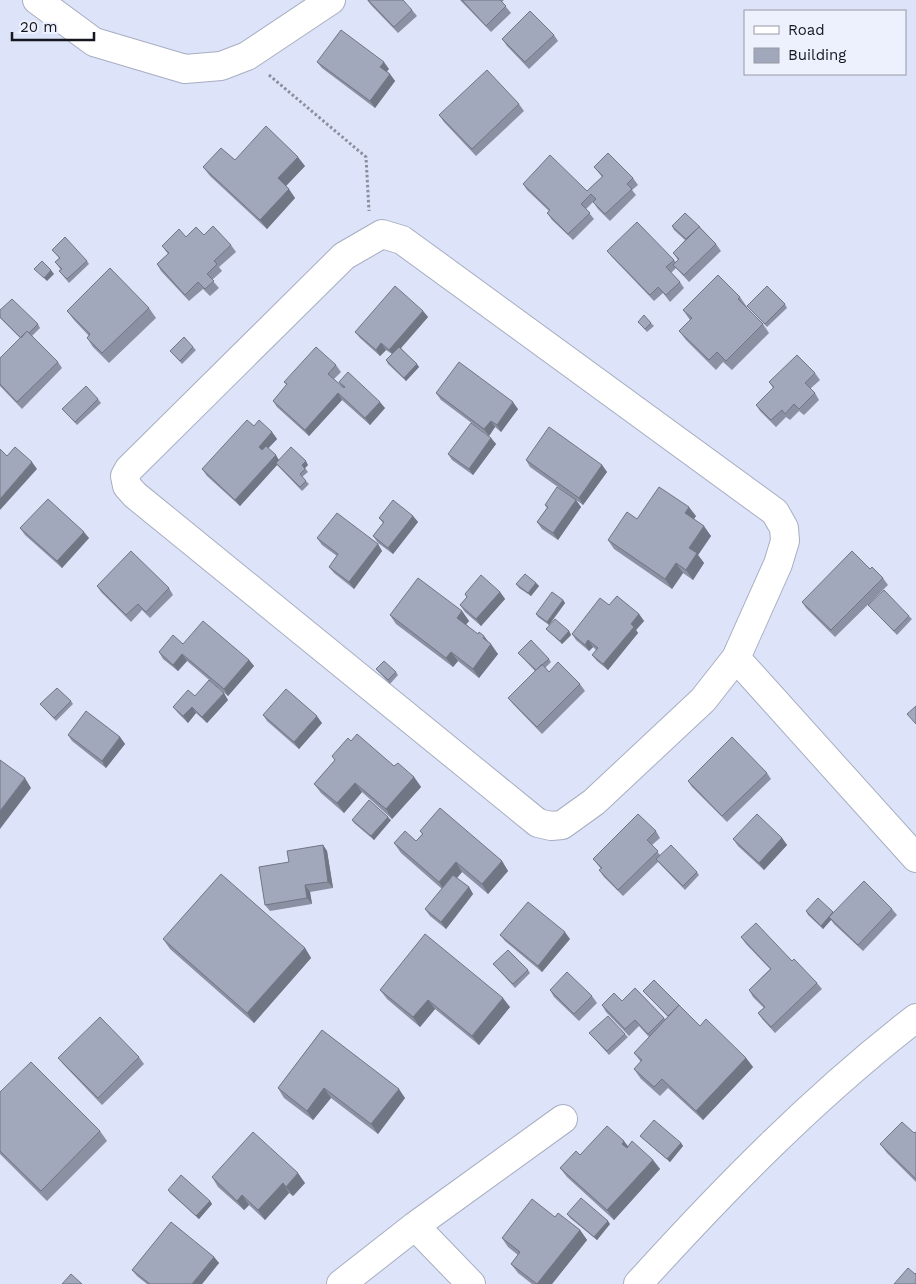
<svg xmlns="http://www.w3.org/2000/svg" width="916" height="1284" font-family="'Work Sans',sans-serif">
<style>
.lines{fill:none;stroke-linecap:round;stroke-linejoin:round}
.street-casing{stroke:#a8aec2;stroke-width:30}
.path{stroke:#8a8e9d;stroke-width:3;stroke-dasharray:2.5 2.5;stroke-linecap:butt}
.street{stroke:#fff;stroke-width:28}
.wall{fill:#8b90a2}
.shaded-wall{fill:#717684}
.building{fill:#a2a8bc;stroke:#717684}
</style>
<rect width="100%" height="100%" fill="#dde3f8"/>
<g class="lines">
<g class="street-casing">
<path id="street" d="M37,0l57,42 91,27 36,-3 26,-10 84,-56
M382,234l20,6 373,272 9,16 1,13 -7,23 -42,94 -33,42 -109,102 -32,23 -11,1 -13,-3 -403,-328 -8,-9 -2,-10 4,-7 215,-213z
M736,658l180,200
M415,1226l56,58
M341,1284l74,-58 148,-107
M638,1284c86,-95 176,-187 278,-266"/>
</g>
<path class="path" d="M269,75l97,82 3,54"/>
<use href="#street" class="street"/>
</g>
<path class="wall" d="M367,0l45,10 5,6 -19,17 -27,-28z
M460,0h44l-2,2 9,11 -20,19z
M554,35l4,6 -29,28 -22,-23 -5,-7z
M317,62l72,7 -2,2 8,10 -20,27 -53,-40z
M519,104l5,7 -48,45 -32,-34 -5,-7z
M235,160l70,6 -19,20 9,12 -28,31 -57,-53 -7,-9z
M594,167l39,11 5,7 -6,5 4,5 -26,26 -12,-12 -5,-7 -7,7 8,10 -21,21 -21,-20 -5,-7 2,-2 -22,-21 -4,-6 64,7 15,-14z
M672,226l28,1 16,17 5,7 -32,31 -13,-14 -5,5 9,9 4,6 -14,14 -7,-9 -9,8 -42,-44 -5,-6 67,9 2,2 2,-2 -5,-7 12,-13 -11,-10z
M204,235l27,10 5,7 -17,15 3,4 -10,9 7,8 -9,8 -7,-7 -14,12 -28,-30 -4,-7 11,-10 -6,-8 24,-9z
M52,250l35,11 2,3 -20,19 -10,-12 2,-1 -6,-8 4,-4z
M740,297l7,10h-1l17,17 6,9 -37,37 -9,-8 -7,8 -30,-30 -7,-9 11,-11 -7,-10z
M785,304l2,4 -20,19 -20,-21z
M149,308l7,10 -47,45 -16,-16 -6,-9 2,-2 -15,-16 -7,-9z
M0,310l38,14 2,4 -8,8 26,26 4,6 -40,41 -22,-23v-28l20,-20 -20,-20z
M423,311l5,6 -27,31 18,19 -13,14 -18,-17 -2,-4 6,-6 -6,-4 -6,6 -20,-18 -5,-6z
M638,322l13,1 3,3 -7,6z
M193,347l3,3 -14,14 -12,-13z
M336,365l5,7 -7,7 8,7 -3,-4 46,26 -15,17 -28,-25 -33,36 -32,-29 -4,-6 14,-16 -3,-3z
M815,373l5,7 -10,9 5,4 4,7 -15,15 -5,-4 -9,9 -4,-3 -10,10 -16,-16 -4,-6 17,-17 -4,-6z
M436,393l82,16 -17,23 -6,-5 -6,9 -48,-36z
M98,399l3,4 -24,22 -15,-16z
M254,426l18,6 5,7 -9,9 11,12 29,5 -3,3 3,4 -6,5 7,7 -7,7 -25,-26 -37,41 -33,-30 -5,-7z
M491,438l5,6 -23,31 -21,-15 -4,-6z
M526,460l76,5 5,7 -24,33 -53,-38z
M576,500l5,7 -23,33 -16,-11 -5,-7 10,-14 -2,-3z
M413,516l5,6 -25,32 -15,-11 -5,-7 10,-13 -4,-5z
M696,516l-2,3 17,17 -13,19 6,8 -11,17 -10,-7 -11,16 -58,-40 -6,-9 29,-21z
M20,528l69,10 -27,30 -37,-33z
M317,538l61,6 4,7 -28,38 -20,-16 -5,-6 8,-11 -15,-11z
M870,569l13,9 5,7 -53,52 -29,-29 -4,-6z
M536,583l3,3 -8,10 -12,-8 -3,-4z
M97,586l72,2 4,7 -23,23 -8,-8 -11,12 -30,-30z
M500,592l5,7 -24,27 -16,-14 -5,-7 7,-7 -2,-4z
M563,600l2,3 -16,22 -11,-8 -2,-3z
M609,605l30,9 5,7 -8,9 2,3 -30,37 -11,-9 -5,-6 4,-5 -3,-3 -4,4 -13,-11 -4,-6z
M868,605l41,11 3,3 -15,16z
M462,611l7,10 -3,3 32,30 -19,24 -21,-17 -5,6 -57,-43 -6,-9z
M546,629l23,2 2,4 -9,9 -13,-12z
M183,644l66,16 5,6 -26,30 -41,-35 -9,10 -15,-12 -4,-7z
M518,653l31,6 2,3 -6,6 4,4 31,12 5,7 -43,43 -29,-30 -5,-6 27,-27z
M376,669l20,3 2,3 -8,9z
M195,696l33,4 -21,23 -11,-10 -8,10 -10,-10 -5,-6z
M71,701l2,3 -17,17 -16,-17z
M263,715l59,8 -23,26 -32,-28z
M68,735l52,2 5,7 -19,24 -34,-27z
M351,741l63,36 7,10 -29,32 -30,-27 -18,21 -23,-20 -7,-9 21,-24 -3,-4z
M767,773l4,6 -44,43 -35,-35 -4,-6z
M352,820h39l-17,20 -20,-17z
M420,831l82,30 6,10 -20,23 -26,-22 -5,6 12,9 4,7 -27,35 -16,-13 -5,-7 17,-20 -41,-36 -7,-10 22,-2 6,-7z
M656,831l4,7 -8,7 8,10 37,17 2,3 -14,15 -27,-28 -35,34 -19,-19 -5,-7 2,-1 -8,-10z
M782,838l5,7 -23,25 -26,-24 -5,-7z
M323,845l4,6 6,37 -23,4 2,12 -42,7 -5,-6 24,-43z
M892,909l5,6 -34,36 -29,-27 -3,-4 -8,9 -15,-14 -2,-4 28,2z
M500,935l70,4 -28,33 -37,-31z
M741,937l51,24 25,22 5,6 -47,44 -12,-13 -5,-7 6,-5 -11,-11 -4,-7 21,-21 -24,-25z
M163,939l142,9 6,10 -57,65 -84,-74z
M493,964l35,6 2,3 -15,15z
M635,988l30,31 3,-2 -25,-26 38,17 19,18 46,32 7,9 -50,53 -35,-32 -8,8 -19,-17 -7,-10 7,-7 -7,-9 15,-16 -10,-11 -10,10 -23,-24 -4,-7 20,-4z
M380,990l130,17 -31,38 -44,-36 -15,18 -33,-28z
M550,990l42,6 5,7 -18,18 -25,-24z
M322,1030l83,68 -27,36 -47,-36 -18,22 -29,-22 -6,-10z
M589,1033l36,1 3,3 -19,18z
M139,1057l5,7 -42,41 -39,-41 -5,-6z
M0,1092l100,39 7,10 -60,60 -47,-47z
M916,1132v50l-29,-29 -7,-9 34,-11z
M640,1136l41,7 2,3 -13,16 -27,-23z
M628,1146l25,14 7,9 -46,51 -47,-43 -7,-9 20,-13z
M212,1177l93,6 -12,13 -4,-3 -24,27 -16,-15 -5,5 -26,-23z
M168,1190l42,11 2,3 -13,15 -29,-26z
M567,1214l43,10 -13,16 -27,-22z
M555,1217l25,13 7,10 -35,44h-20l-14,-11 -7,-9 7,-9 -10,-8 -6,-9z
M214,1257l5,6 -17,21h-55l-10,-8 -5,-6z"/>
<path class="shaded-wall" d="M384,62l5,7 -4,4 -5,-6z
M390,74l5,7 -20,27 -5,-7z
M298,157l7,9 -21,22 -6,-10z
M289,189l6,9 -28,31 -7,-9z
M51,270l3,4 -7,7 -3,-3z
M423,311l5,6 -34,39 -5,-6z
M381,343l5,7 -6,6 -4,-6z
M417,364l2,3 -13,14 -2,-3z
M338,393l4,7 -33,36 -4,-6z
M380,402l5,6 -15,17 -5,-7z
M513,402l5,7 -17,23 -4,-7z
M491,421l4,6 -6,9 -5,-7z
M272,432l5,7 -14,15 -4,-7z
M491,438l5,6 -23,31 -4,-6z
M276,455l4,7 -4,1 1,2 -37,41 -5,-6z
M306,461l2,4 -4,4 -2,-4z
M32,462l5,7 -37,41v-11z
M602,465l5,7 -24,33 -4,-7z
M576,500l5,7 -23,33 -5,-7z
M689,507l7,9 -5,7 -6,-10z
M413,516l5,6 -25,32 -5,-6z
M704,526l7,10 -13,19 6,8 -11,17 -7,-10 3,-22z
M84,532l5,6 -27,30 -5,-7z
M378,544l4,7 -28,38 -5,-7z
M676,563l7,10 -11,16 -7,-10z
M536,583l3,3 -8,10 -3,-3z
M500,592l5,7 -24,27 -5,-7z
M563,600l2,3 -16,22 -2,-3z
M462,611l7,10 -5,6 -7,-9z
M639,614l5,7 -8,9 2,3 -30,37 -5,-6 28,-40z
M569,631l2,4 -9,9 -2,-3z
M484,636l7,9v-1l7,10 -19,24 -6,-9z
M588,640l5,7 -4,4 -4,-6z
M451,652l7,9 -5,6 -7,-9z
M182,654l5,7 -9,10 -5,-6z
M249,660l5,6 -26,30 -4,-7z
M224,693l4,7 -21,23 -5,-6z
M192,707l4,6 -8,10 -5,-7z
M317,716l5,7 -23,26 -5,-7z
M120,737l5,7 -19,24 -4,-7z
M414,777l7,10 -29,32 -6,-10z
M25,778l6,10 -31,41v-18z
M355,783l7,9 -18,21 -7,-10z
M388,817l3,3 -17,20 -3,-4z
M782,838l5,7 -23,25 -5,-7z
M323,845l4,6 6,37 -5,-6z
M502,861l6,10 -20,23 -6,-10z
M456,862l6,10 -17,20 -6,-10z
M305,885l5,7 2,12 -5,-6z
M469,887l4,7 -27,35 -5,-7z
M833,912l3,3 -7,2 2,3 -8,9 -2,-3z
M565,932l5,7 -28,33 -4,-6z
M305,948l6,10 -57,65 -7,-10z
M503,998l7,9 -31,38 -7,-9z
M428,1000l7,9 -15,18 -7,-10z
M746,1058l7,9 -50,53 -7,-9z
M324,1088l7,10 -18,22 -6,-9z
M399,1089l6,9 -27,36 -7,-10z
M624,1141l7,9 -2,3 -7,-9z
M681,1143l2,3 -13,16 -3,-3z
M653,1160l7,9 -46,51 -7,-10z
M298,1173l7,10 -12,13 -7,-9z
M283,1183l6,10 -24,27 -7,-10z
M242,1195l7,10 -5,5 -7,-9z
M210,1201l2,3 -13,15 -3,-3z
M608,1221l2,3 -13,16 -3,-3z
M580,1230l7,10 -35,44h-15z
M214,1257l5,6 -17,21h-10z"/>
<path class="building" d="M368,0h35l9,10 -18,17z
M462,0h38l6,6 -20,20z
M530,11l24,24 -29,27 -23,-23z
M341,30l43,32 -4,5 10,7 -20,27 -53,-39z
M487,70l32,34 -47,45 -33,-34z
M266,126l32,31 -20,21 11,11 -29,31 -57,-53 18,-19 14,12z
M608,153l25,25 -6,6 5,5 -27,25 -12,-12 3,-3 -5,-5 -10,10 9,9 -22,21 -21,-21 3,-3 -27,-26 27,-29 37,36 16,-15 -9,-9z
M685,213l15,14h-1l-13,12 -14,-13z
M637,222l37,38 -8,7 14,15 -14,13 -8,-8 -8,8 -43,-44z
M213,226l18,19 -17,16 3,3 -10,10 7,7 -9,8 -7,-7 -13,13 -28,-31 12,-11 -7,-7 17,-17 7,8 10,-10 8,8z
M699,227l17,17 -32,31 -11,-10 6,-6 -6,-6z
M65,237l22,24 -20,18 -8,-8 3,-2 -7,-7 5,-4 -8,-8z
M42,261l9,9 -7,8 -10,-9z
M110,268l39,40 -47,45 -15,-15 3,-4 -23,-23z
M718,275l22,22 -2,2 25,25 -37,37 -9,-9 -8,8 -30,-29 13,-13 -9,-8z
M395,286l28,25 -34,39 -8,-7 -5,7 -21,-18z
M767,286l18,18 -20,20 -18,-18z
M12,299l26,25 -9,9 -2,-2 -6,7 -21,-21v-7z
M644,315l7,8 -6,6 -7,-7z
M27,331l31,31 -41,40 -17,-18v-26z
M184,337l9,10 -13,14 -10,-10z
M316,347l20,18 -8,9 16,14 1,-1 -6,-5 9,-10 32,30 -15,16 -27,-25 -33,37 -32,-29 14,-17 -3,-2z
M399,347l18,17 -13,14 -18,-18z
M797,355l18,18 -10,10 10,10 -16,16 -5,-5 -9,10 -3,-4 -11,10 -15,-15 18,-18 -5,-5z
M459,362l54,40 -16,23 -6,-4 -7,8 -48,-36z
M86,386l12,13 -23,23 -13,-13z
M247,420l7,6 5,-6 13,12 -13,15 3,3 4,-4 10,9 -41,45 -33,-31z
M471,423l20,15 -22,31 -21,-15z
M549,427l53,38 -23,33 -53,-38z
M15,447l17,15 -32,37v-50l7,7z
M291,447l15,14 -4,4 3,4 -5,5 6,7 -6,6 -24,-24z
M557,487l19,13 -23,33 -16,-11 11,-15 -3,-2z
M659,487l30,20 -4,6 19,13 -15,22 8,5 -11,17 -10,-7 -11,16 -57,-39 19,-28 10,7z
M48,499l36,33 -27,29 -37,-33z
M393,500l20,16 -25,32 -15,-12 11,-14 -5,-4z
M337,513l41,31 -29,38 -20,-15 9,-13 -21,-16z
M131,551l38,37 -23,24 -8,-8 -12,11 -29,-29z
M852,551l18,18 2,-2 11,11 -52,52 -29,-28z
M525,574l11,9 -8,10 -12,-9z
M481,575l19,17 -24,27 -16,-14 7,-8 -2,-3z
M418,578l44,33 -5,7 21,16 1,-2 5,4 -1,2 8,6 -18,25 -22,-17 -5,6 -56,-43z
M884,590l25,26 -15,15 -26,-26z
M552,592l11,8 -16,22 -11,-8z
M617,596l22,18 -8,10 3,3 -31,37 -11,-9 6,-7 -10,-8 -3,5 -13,-11 28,-36 9,7z
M555,619l14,12 -9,10 -14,-12z
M203,621l46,39 -25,29 -42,-35 -9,11 -14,-13 14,-17 10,9z
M531,640l18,19 -13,11 -18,-17z
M384,661l12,11 -8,8 -12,-11z
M558,662l22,22 -43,43 -29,-29 34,-34 7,8z
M209,680l15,13 -22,24 -10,-10 -9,9 -10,-9 15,-17 7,6z
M57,688l14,13 -17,17 -14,-14z
M286,689l31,27 -23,26 -31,-27z
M916,706v18l-9,-10z
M86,711l34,26 -18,24 -34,-26z
M357,734l37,32 4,-3 16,14 -28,32 -31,-26 -18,20 -23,-19 21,-24 -3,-4 16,-18 3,3z
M732,737l35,36 -45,43 -34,-35z
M0,760l25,18 -25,33z
M369,800l19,17 -17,19 -19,-16z
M440,808l62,53 -20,23 -26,-22 -17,20 -45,-39 11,-12 11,10 7,-7 -3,-3z
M638,814l18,17 -9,9 11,11 -40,39 -19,-20 3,-2 -9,-9z
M757,814l25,24 -23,25 -26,-24z
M323,845l5,37 -23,3 2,13 -42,7 -6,-38 30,-5 -2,-11z
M671,845l26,27 -14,14 -27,-27z
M221,874l84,74 -58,65 -84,-74z
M453,875l16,12 -28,35 -16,-13z
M864,881l28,28 -34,36 -29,-28z
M818,898l15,14 -12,14 -15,-15z
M528,902l37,30 -27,34 -38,-31z
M756,923l36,38 2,-2 23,24 -46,44 -13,-14 7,-6 -16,-17 22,-21 -30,-32z
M425,934l78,64 -31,38 -44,-36 -15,17 -33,-27z
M508,950l20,20 -15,14 -20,-20z
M567,972l25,24 -18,18 -24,-24z
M654,980l26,26 -1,-1 -11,11 -25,-25z
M635,988l29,30 -16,16 -13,-14 -10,9 -23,-24 12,-12 8,8z
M679,1005l21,21 6,-7 40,39 -50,53 -34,-32 -8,8 -20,-18 8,-9 -8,-7z
M608,1016l17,18 -18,17 -18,-18z
M100,1017l39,40 -41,41 -40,-40z
M322,1030l77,59 -28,35 -47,-36 -17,23 -29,-23z
M31,1062l69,69 -59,60 -41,-40v-59z
M654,1120l27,23 -14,16 -27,-23z
M902,1122l12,11 2,-1v47l-36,-35z
M607,1126l17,15 -2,3 5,4 5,-7 21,19 -46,50 -47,-42 16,-17 4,4z
M253,1132l45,41 -12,14 -3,-4 -25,27 -16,-15 -5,6 -25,-24z
M181,1175l29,26 -14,15 -28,-26z
M581,1198l27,23 -14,16 -27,-23z
M532,1199l23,18 3,-4 22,17 -43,54 -26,-20 9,-12 -18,-14z
M171,1222l43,35 -22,27h-42l-18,-14z
M908,1268l7,6 1,-1v11h-22z
M71,1274l11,10h-20z"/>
<rect x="744" y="10" width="162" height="65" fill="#edf1fd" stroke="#979aa4"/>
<rect x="754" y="26" width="25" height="8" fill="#ffffff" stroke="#979aa4"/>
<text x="788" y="35" font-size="15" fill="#15171e">Road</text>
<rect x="754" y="48" width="25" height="15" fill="#a2a8bc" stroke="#979aa4"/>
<text x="788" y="60" font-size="15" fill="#15171e">Building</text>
<path d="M12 32v8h82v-8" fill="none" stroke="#15171e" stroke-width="2.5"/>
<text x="20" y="32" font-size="15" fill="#15171e" stroke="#edf1fd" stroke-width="4" paint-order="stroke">20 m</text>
</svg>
